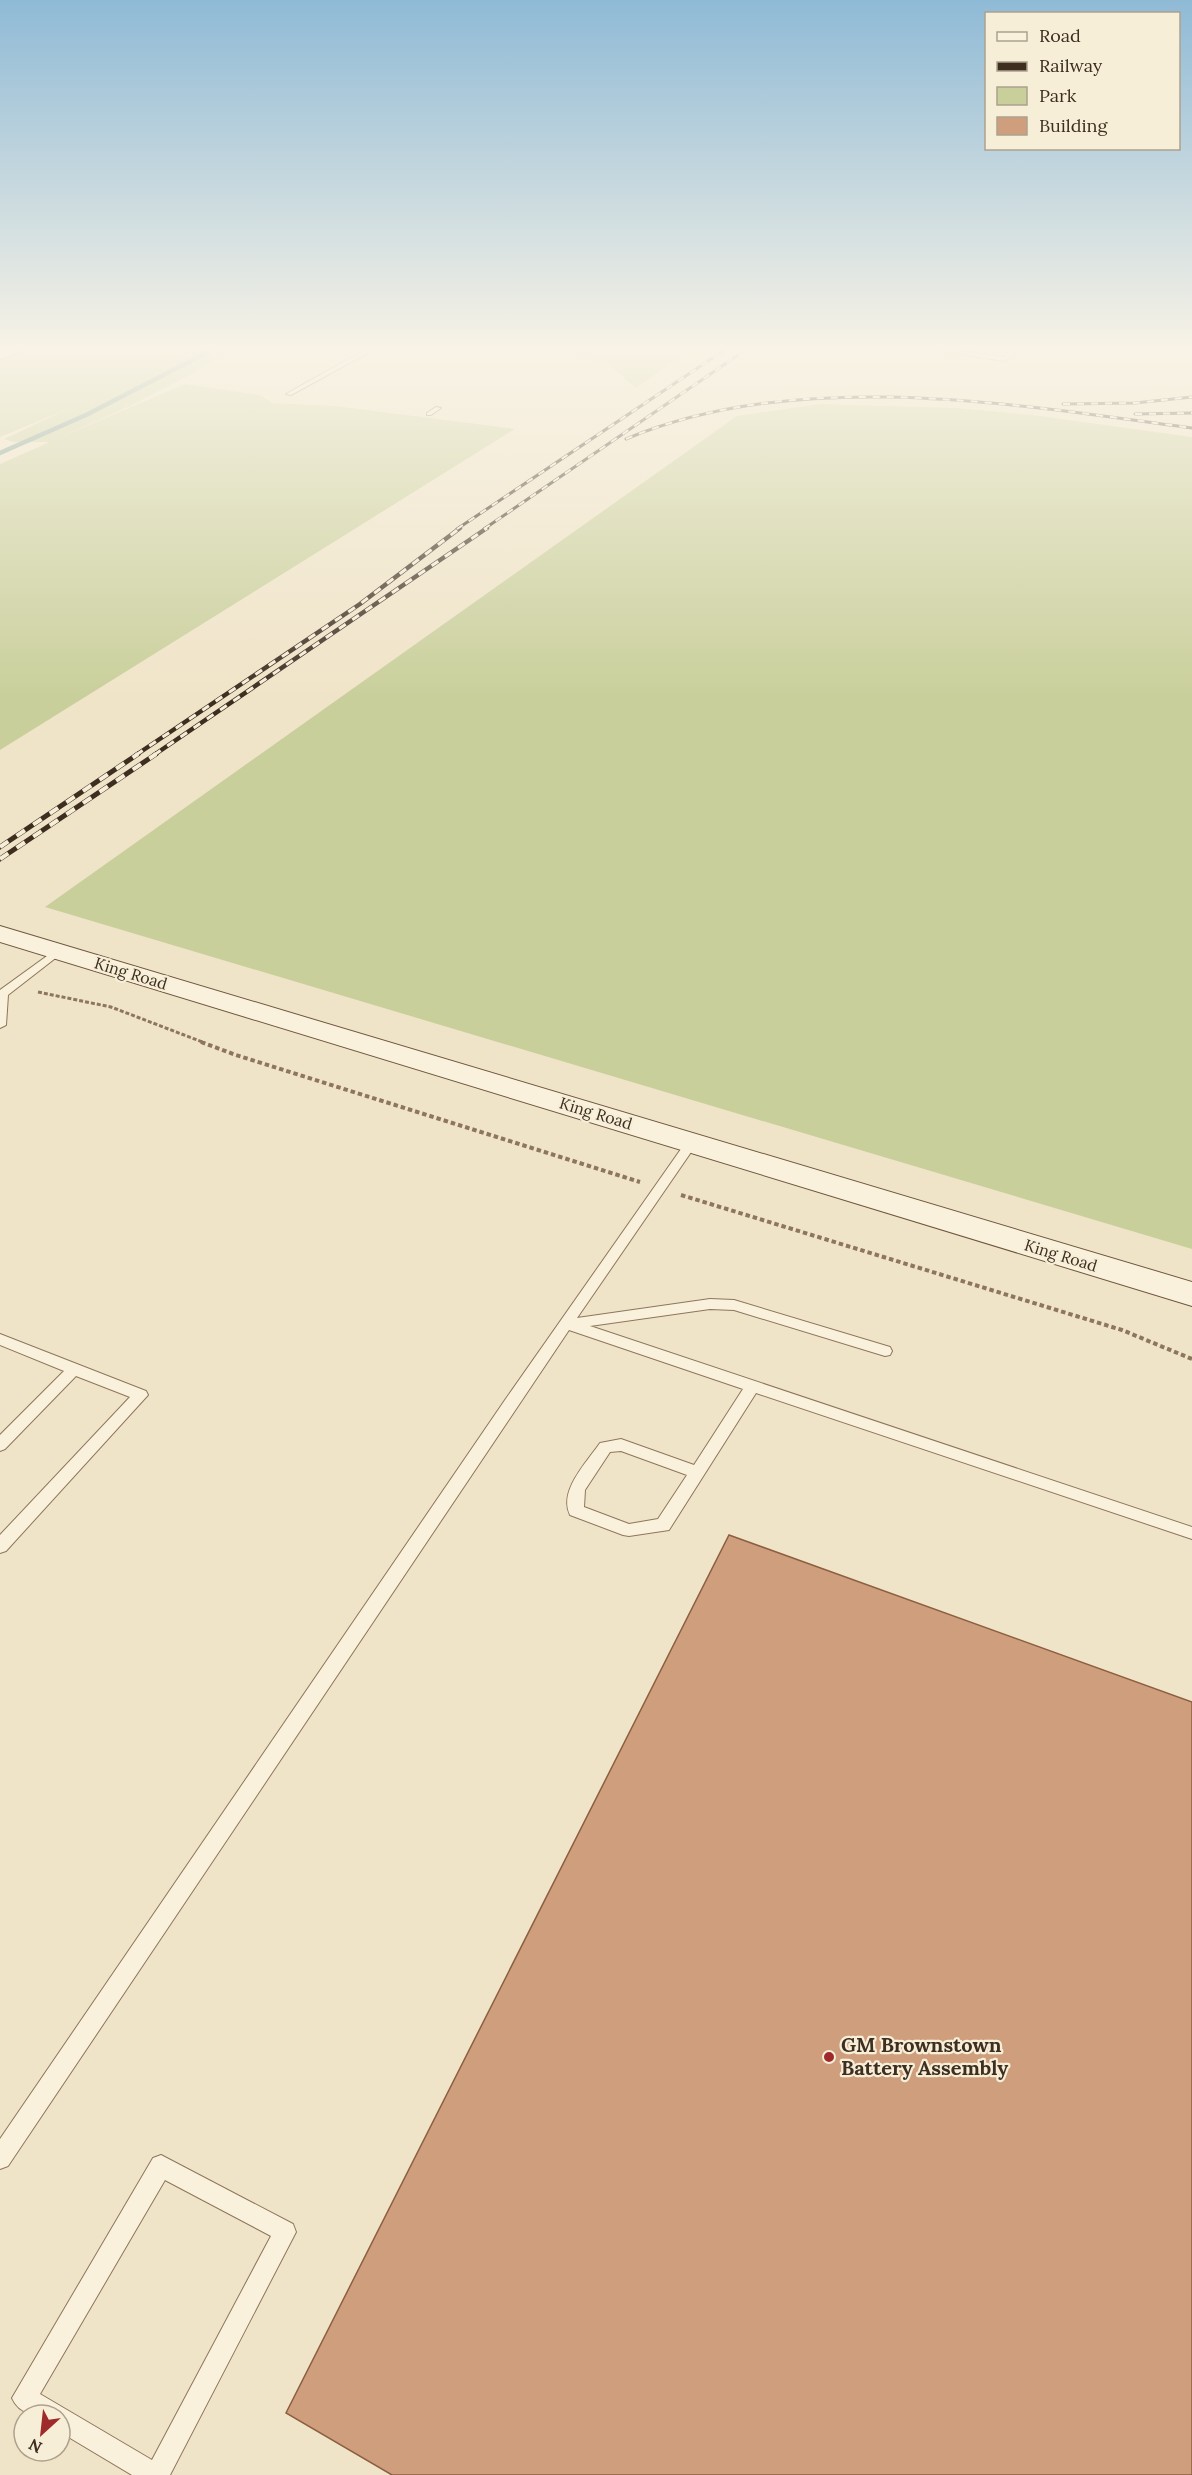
<svg xmlns="http://www.w3.org/2000/svg" width="1192" height="2475" font-family="Lora,serif">
<style>
.green{fill:#c9cf9b}
.lines{fill:none;stroke-linecap:round;stroke-linejoin:round}
.stream{stroke:#6f938a;stroke-width:4.5}
.building{fill:#cf9f7d;stroke:#8d5f41;stroke-width:1.5}
.lane-casing{stroke:#8d765c;stroke-width:2}
.street-casing{stroke:#8d765c;stroke-width:3}
.secondary-casing{stroke:#6f573f;stroke-width:2}
.path-far1{stroke:#8d765c;stroke-width:3;stroke-dasharray:4 2;stroke-linecap:butt}
.path{stroke:#8d765c;stroke-width:4;stroke-dasharray:4.5 3;stroke-linecap:butt}
.lane{fill:#faf1dc;fill-rule:evenodd}
.street{fill:#faf1dc;fill-rule:evenodd}
.secondary{fill:#faf1dc;fill-rule:evenodd}
.rail-far2-casing{stroke:#3d2e20;stroke-width:3}
.rail-far1-casing{stroke:#3d2e20;stroke-width:4.5}
.rail-casing{stroke:#3d2e20;stroke-width:5}
.rail-far2{stroke:#f7eed8;stroke-width:2;stroke-dasharray:7;stroke-linecap:butt}
.rail-far1{stroke:#f7eed8;stroke-width:3;stroke-dasharray:8;stroke-linecap:butt}
.rail{stroke:#f7eed8;stroke-width:4;stroke-dasharray:10;stroke-linecap:butt}
.poi-dot{fill:#9e2a2b;stroke:#f7eed8;stroke-width:2}
.labels{text-anchor:middle;stroke-width:4.5;stroke-linejoin:round;paint-order:stroke}
.street-label{font-size:16px;fill:#3d2e20;stroke:#f7eed8}
.near-poi-label{font-size:20px;font-weight:bold;fill:#3d2e20;stroke:#f7eed8;text-anchor:start}
</style>
<rect width="100%" height="100%" fill="#f0e4c8"/>
<path class="green" d="M29,351h10l-30,7 34,-7h126l-14,10 19,-10h54l-38,24 -58,30 -76,34 129,-55 75,11 12,8 63,3 180,23 -515,321v-286l50,-22h-37l-9,-3 66,-31 -70,29v-77l5,-1 -5,-2z
M577,351h111l-52,37 -30,-25 -35,-8z
M820,404l136,4 76,7 160,22v812l-1147,-342 692,-491z"/>
<g class="lines">
<path class="stream" d="M0,453l86,-38 124,-64"/>
</g>
<path class="building" d="M729,1535l463,167v773h-800l-106,-62z"/>
<g class="lines">
<g class="lane-casing">
<path id="lane" d="M363,351h8l-80,44 -5,-1z
M941,351h19l44,6 5,-6h6l-10,10z
M436,407l5,1 -10,7h-4v-2z
M58,948l5,3 -1,2 -54,42 -2,30 -6,3v-38z
M692,1138l6,4 -121,176 133,-19 24,1 156,47 2,4 -2,4 -5,1 -151,-46 -24,-1 -120,17 602,201v12l-436,-146 -87,137 -40,6 -6,-1 -53,-20c-12,-24 17,-53 30,-72l21,-4 73,26 49,-76 -174,-59 -561,836 -8,3v-30l505,-739 183,-261zM621,1451l66,24 -29,44 -29,5 -45,-17 1,-17 25,-38z
M0,1334l146,57 2,4 -142,156 -6,2v-18l130,-138 -54,-21 -71,73 -5,2v-16l64,-64 -64,-26z
M161,2155l132,69 3,8 -126,243h-38l-72,-43v-17c-19,0 -39,3 -48,-17l141,-240zM165,2180l106,56 -119,224 -112,-66z"/>
</g>
<g class="street-casing">
<path id="street" d="M0,351h22l-22,8z"/>
</g>
<g class="secondary-casing">
<path id="secondary" d="M0,926l1192,356v24l-1192,-364z"/>
</g>
<path class="path-far1" d="M38,992l73,15 94,36"/>
<path class="path" d="M201,1042l35,13 404,127
M681,1195l441,135 70,29"/>
<use href="#lane" class="lane"/>
<use href="#street" class="street"/>
<use href="#secondary" class="secondary"/>
<g class="rail-far2-casing">
<path id="rail-far2" d="M1063,404l72,-1 57,-6
M1135,414l57,-1
M626,439c171,-72 387,-35 566,-11
M457,529l266,-178
M484,529l260,-178"/>
</g>
<g class="rail-far1-casing">
<path id="rail-far1" d="M136,755l224,-151 100,-76
M154,755l333,-227"/>
</g>
<g class="rail-casing">
<path id="rail" d="M0,847l138,-93
M0,859l156,-105"/>
</g>
<use href="#rail-far2" class="rail-far2"/>
<use href="#rail-far1" class="rail-far1"/>
<use href="#rail" class="rail"/>
</g>
<linearGradient id="sky" x2="0" y2="1"><stop stop-color="#8fbad6"/><stop offset="0.5" stop-color="#f8f3e6"/><stop offset="1" stop-color="#f8f3e6" stop-opacity="0"/></linearGradient>
<rect width="1192" height="698" fill="url(#sky)"/>
<circle class="poi-dot" cx="829" cy="2057" r="6"/>
<g class="labels">
<g class="street-label">
<text transform="translate(131 973) rotate(17)" y="6">King Road</text>
<text transform="translate(596 1113) rotate(17)" y="6">King Road</text>
<text transform="translate(1061 1255) rotate(17)" y="6">King Road</text>
</g>
<g class="near-poi-label">
<text x="841" y="2052">GM Brownstown<tspan x="841" dy="23">Battery Assembly</tspan></text>
</g>
</g>
<rect x="985" y="12" width="195" height="138" fill="#f7eed8" stroke="#ada18e" stroke-width="1.5"/>
<rect x="997" y="32" width="30" height="9" fill="#faf1dc" stroke="#ada18e" stroke-width="1.5"/>
<text x="1039" y="42" font-size="18" fill="#3d2e20">Road</text>
<rect x="997" y="62" width="30" height="9" fill="#3d2e20" stroke="#ada18e" stroke-width="1.5"/>
<text x="1039" y="72" font-size="18" fill="#3d2e20">Railway</text>
<rect x="997" y="87" width="30" height="18" fill="#c9cf9b" stroke="#ada18e" stroke-width="1.5"/>
<text x="1039" y="102" font-size="18" fill="#3d2e20">Park</text>
<rect x="997" y="117" width="30" height="18" fill="#cf9f7d" stroke="#ada18e" stroke-width="1.5"/>
<text x="1039" y="132" font-size="18" fill="#3d2e20">Building</text>
<g transform="translate(42 2433) rotate(207)"><circle r="28" fill="#f7eed8" stroke="#ada18e" stroke-width="1.5"/>
<path d="M0-4.5L10 22L0 15L-10 22Z" fill="#9e2a2b"/>
<text y="-9" font-size="16" font-weight="bold" text-anchor="middle" fill="#3d2e20">N</text>
</g>
</svg>
